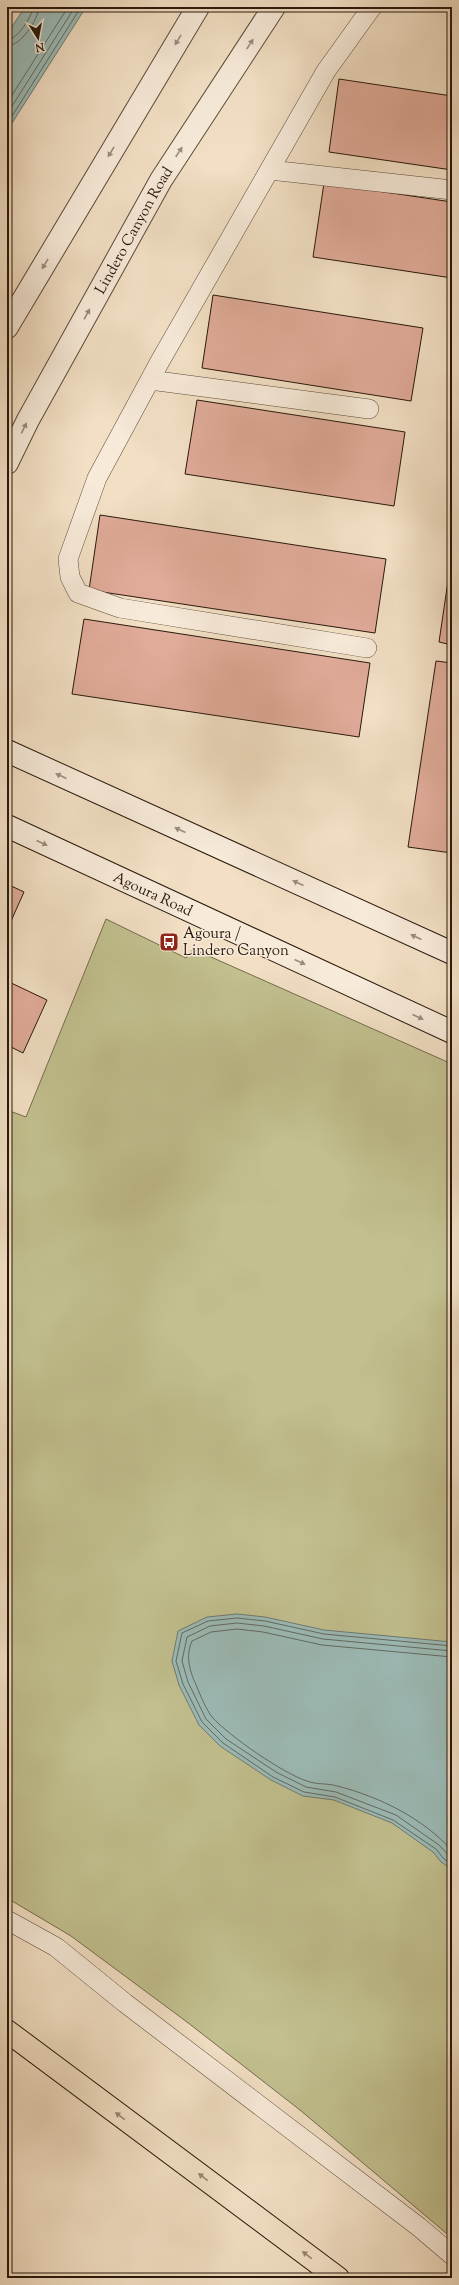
<svg xmlns="http://www.w3.org/2000/svg" width="459" height="2285" font-family="'Sorts Mill Goudy',serif">
<style>
.green{fill:#c2c08f;stroke:#756c4d}
.water{fill:#9cbcb8;stroke:#6e7a73}
.lines{fill:none;stroke-linecap:round;stroke-linejoin:round}
.shore{stroke:#626a62;stroke-width:1}
.building{fill:#e0ab99;stroke:#28180b}
.service-casing{stroke:#5a4a39;stroke-width:20}
.tertiary-casing{stroke:#5a4a39;stroke-width:24}
.secondary-casing{stroke:#28180b;stroke-width:24}
.motorway-casing{stroke:#28180b;stroke-width:24}
.service{stroke:#f7ead9;stroke-width:19}
.tertiary{stroke:#f7ead9;stroke-width:22}
.secondary{stroke:#f7ead9;stroke-width:22}
.motorway{stroke:#f2dfc4;stroke-width:22}
.oneway{fill:#9a8c7c}
.oneway2{fill:#978571}
.labels{text-anchor:middle;stroke-width:3;stroke-linejoin:round;paint-order:stroke}
.street-label{font-size:15px;fill:#28180b;stroke:#f7ead9}
.poi-label{font-size:15px;fill:#28180b;stroke:#f7ead9;text-anchor:start}
</style>
<rect width="100%" height="100%" fill="#f2dfc4"/>
<filter id="stains"><feTurbulence type="fractalNoise" baseFrequency=".005" numOctaves="4"/><feColorMatrix values="0 0 0 0 .2 0 0 0 0 .09 0 0 0 0 .02 0 0 0 .5 -.17"/></filter>
<radialGradient id="worn" r=".72"><stop offset=".6" stop-color="#630" stop-opacity="0"/><stop offset="1" stop-color="#630" stop-opacity=".3"/></radialGradient>
<path class="green" d="M106,919l80,39 7,-9 259,115v1174l-152,-128 -113,-88 -116,-86 -64,-38v-788l19,7z"/>
<path class="water" d="M25,7h61l-79,124v-97z
M237,1614l28,3 59,13 128,12v227l-11,-7 -8,-10 -41,-29 -58,-23 -31,-4 -32,-16 -51,-34 -21,-21 -20,-40 -7,-24 6,-30 29,-14z"/>
<g class="lines">
<path class="shore" d="M7,40c10,0 25,-23 26,-33
M7,46c14,0 31,-26 32,-39
M7,103l61,-96
M7,114l68,-107
M7,124l74,-117
M452,1646l-128,-12 -59,-13 -28,-3 -29,3 -26,12 -6,28 7,23 19,38 21,21 50,34 31,15 31,5 58,23 43,29 8,10 8,5
M452,1651l-129,-12 -59,-13 -27,-3 -27,3 -23,11 -5,24 6,21 18,37 20,20 50,33 30,15 30,5 60,23 43,30 13,14
M452,1657l-130,-12 -59,-13 -26,-3 -26,3 -19,9c-7,16 -2,31 5,46 4,10 9,22 15,30 17,19 72,57 95,64 10,4 21,2 30,5 41,10 88,33 115,65"/>
</g>
<path class="building" d="M339,79l113,17v74l-123,-18z
M324,183l128,19v76l-139,-21z
M213,295l210,33 -12,73 -209,-33z
M197,400l208,32 -11,74 -209,-32z
M100,515l286,44 -11,74 -286,-43z
M452,554v91l-13,-3z
M84,619l286,44 -11,74 -287,-43z
M436,661l16,2v190l-44,-6z
M7,884l17,8 -17,38z
M7,981l40,19 -24,53 -16,-8z"/>
<g class="lines">
<g class="service-casing">
<path id="service" d="M270,170l182,20
M150,380l219,29
M367,648l-247,-40 -42,-15 -8,-16 -2,-18 29,-81 62,-115 167,-292 46,-64
M7,1920l49,27 69,56 294,224 33,28"/>
</g>
<g class="tertiary-casing">
<g id="tertiary">
<path d="M7,327l191,-320"/>
<path id="s1" d="M7,463l21,-43 133,-240 113,-173"/>
</g>
</g>
<g class="secondary-casing">
<g id="secondary">
<path d="M7,751l445,202"/>
<path id="s2" d="M7,826l445,206"/>
</g>
</g>
<g class="motorway-casing">
<path id="motorway" d="M7,2031l331,247"/>
</g>
<use href="#service" class="service"/>
<use href="#tertiary" class="tertiary"/>
<use href="#secondary" class="secondary"/>
<use href="#motorway" class="motorway"/>
</g>
<defs><path id="oneway-solid" d="M-6-.8H1V-3.2L6.5 0L1 3.2V.8H-6Z"/></defs>
<g class="oneway">
<use href="#oneway-solid" transform="translate(178 40) rotate(121)"/>
<use href="#oneway-solid" transform="translate(250 44) rotate(-57)"/>
<use href="#oneway-solid" transform="translate(111 152) rotate(121)"/>
<use href="#oneway-solid" transform="translate(179 152) rotate(-57)"/>
<use href="#oneway-solid" transform="translate(45 264) rotate(121)"/>
<use href="#oneway-solid" transform="translate(87 314) rotate(-61)"/>
<use href="#oneway-solid" transform="translate(24 428) rotate(-64)"/>
<use href="#oneway-solid" transform="translate(61 776) rotate(-156)"/>
<use href="#oneway-solid" transform="translate(180 830) rotate(-156)"/>
<use href="#oneway-solid" transform="translate(42 843) rotate(25)"/>
<use href="#oneway-solid" transform="translate(298 883) rotate(-156)"/>
<use href="#oneway-solid" transform="translate(416 937) rotate(-156)"/>
<use href="#oneway-solid" transform="translate(300 962) rotate(25)"/>
<use href="#oneway-solid" transform="translate(418 1017) rotate(25)"/>
</g>
<g class="oneway2">
<use href="#oneway-solid" transform="translate(120 2116) rotate(-143)"/>
<use href="#oneway-solid" transform="translate(203 2177) rotate(-143)"/>
<use href="#oneway-solid" transform="translate(307 2255) rotate(-143)"/>
</g>
<defs>
<g id="bus-square" transform="scale(1)"><rect x="-9" y="-9" width="18" height="18" rx="4" fill="#8f2418" stroke="#f7ead9"/><path d="M-5-6H5V4H4V6H2V4H-2V6H-4V4H-5ZM-3.5-4V0h7V-4ZM-3.5 1.2v1.5H-2V1.2ZM2 1.2v1.5H3.5V1.2Z" fill="#fff"/></g>
</defs>
<g fill-rule="evenodd">
<use href="#bus-square" x="169" y="942"/>
</g>
<g class="labels">
<g class="street-label">
<text dy="5" stroke="none"><textPath href="#s1" startOffset="265">Lindero Canyon Road</textPath></text>
<text dy="5" stroke="none"><textPath href="#s2" startOffset="161">Agoura Road</textPath></text>
</g>
<g class="poi-label">
<text x="183" y="938">Agoura /<tspan x="183" dy="17">Lindero Canyon</tspan></text>
</g>
</g>
<rect width="459" height="2285" fill="none" stroke="#f2dfc4" stroke-width="24"/>
<rect x="8" y="8" width="443" height="2269" fill="none" stroke="#28180b" stroke-width="2"/>
<rect x="12" y="12" width="435" height="2261" fill="none" stroke="#28180b"/>
<g transform="translate(38 38) rotate(169)" stroke="#f7ead9" stroke-width="3" paint-order="stroke">
<path d="M0-3L7 15L0 10L-7 15Z" fill="#28180b"/>
<text y="-6" font-size="11" font-weight="bold" text-anchor="middle" fill="#28180b">N</text>
</g>
<rect width="100%" height="100%" filter="url(#stains)"/>
<rect width="100%" height="100%" fill="url(#worn)"/>
</svg>
